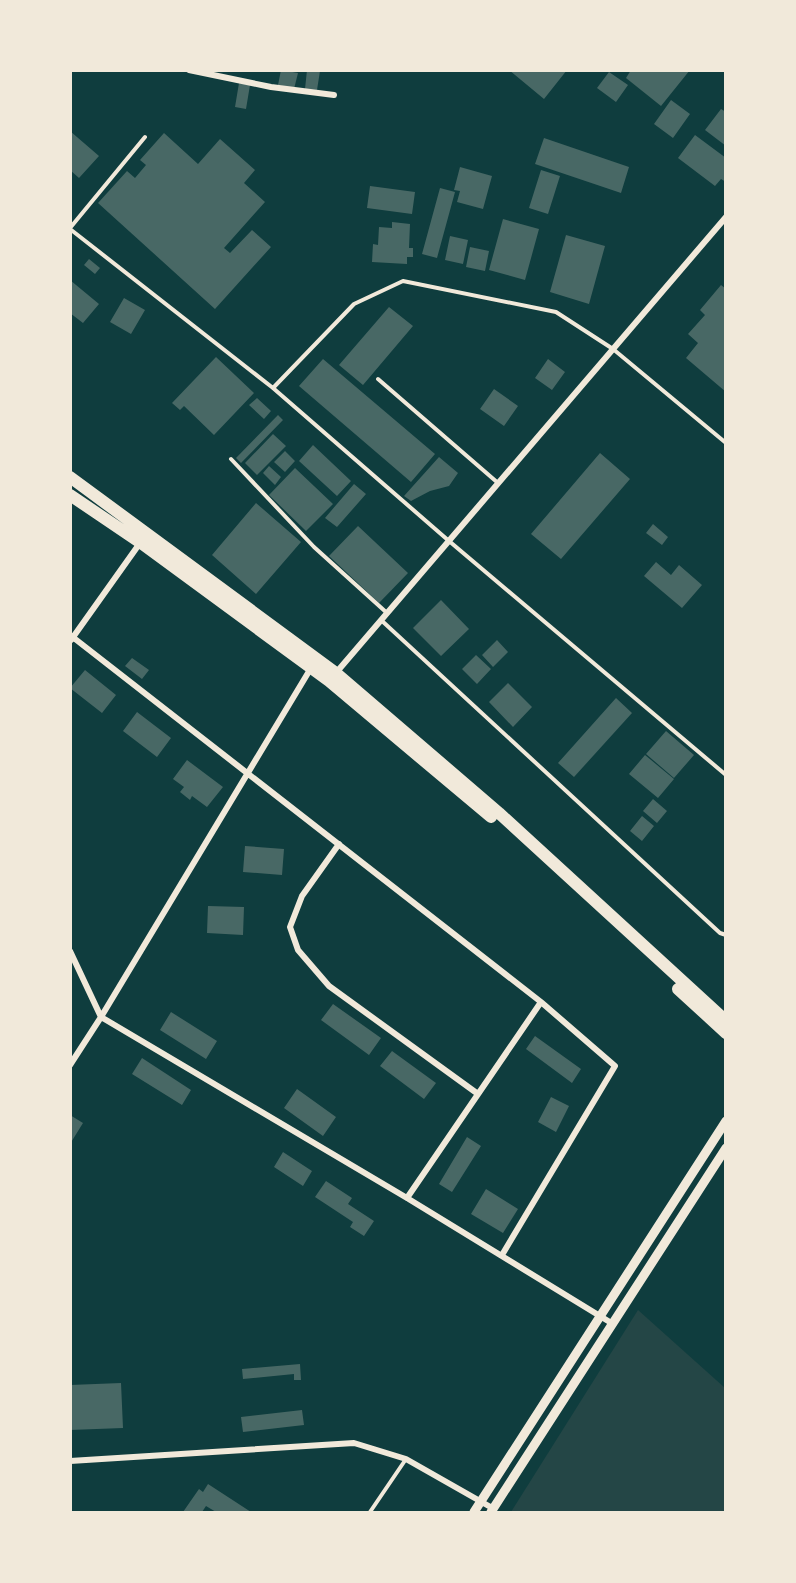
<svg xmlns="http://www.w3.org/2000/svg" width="796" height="1583" font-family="'PT Sans Narrow',sans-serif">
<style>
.green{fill:#244646}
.building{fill:#486865}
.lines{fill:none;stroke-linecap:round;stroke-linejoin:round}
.service{stroke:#f1e9da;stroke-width:4}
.minor{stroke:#f1e9da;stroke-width:6}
.tertiary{stroke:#f1e9da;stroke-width:9}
.primary{stroke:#f1e9da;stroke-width:12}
</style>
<rect width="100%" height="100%" fill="#0f3d3e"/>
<path class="green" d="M638,1310l87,78v124h-214z"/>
<path class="building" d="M281,70l17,3 -4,16 -16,-4z
M307,70l13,1 -3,19 -12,-1z
M509,70h58l-23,29z
M631,70h59l-29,36 -35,-28z
M609,72l19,13 -12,17 -19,-14z
M239,83l11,2 -4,24 -11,-2z
M671,100l19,14 -17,24 -19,-14z
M721,109l5,3v34l-21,-16z
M70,131l29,25 -20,22 -9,-8z
M164,133l34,31 22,-25 35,31 -11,13 21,19 -41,46 6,5 22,-23 19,17 -56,62 -117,-106 29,-32 8,7 11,-13 -6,-5z
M695,135l31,23v24l-5,-3 -6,7 -37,-28z
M544,138l85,29 -8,26 -86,-29z
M460,167l32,9 -9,33 -26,-7 3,-11 -6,-1z
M541,170l19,6 -12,38 -19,-6z
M370,186l45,6 -3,22 -45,-6z
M440,188l15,4 -18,66 -15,-4z
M503,219l36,10 -14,51 -36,-10z
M392,222l18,2 -1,24h4v9h-6v7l-35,-2 1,-18 5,1 1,-18 13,1z
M566,235l39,11 -16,58 -39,-12z
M450,236l18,4 -5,24 -18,-4z
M470,247l19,4 -4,20 -19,-4z
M89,259l11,9 -5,6 -11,-9z
M70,280l29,24 -16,19 -13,-10z
M721,285l5,4v103l-40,-34 12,-15 -10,-9 17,-19 -5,-5z
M124,298l21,12 -14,24 -21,-12z
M389,307l24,19 -50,59 -24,-20z
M216,357l38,36 -40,42 -30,-29 -4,4 -8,-7z
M323,359l112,95 -24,28 -112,-96z
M548,359l17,13 -13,18 -17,-12z
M494,389l24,17 -14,20 -24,-17z
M257,398l14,13 -7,8 -15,-14z
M278,415l5,5 -42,43 -5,-5z
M273,434l13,12 -29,29 -12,-12z
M313,445l38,36 -14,15 -38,-35z
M285,451l10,10 -10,11 -11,-10z
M600,453l30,26 -69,80 -30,-25z
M439,457l19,16 -9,13 -19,5 -19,10 -7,-5z
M269,466l12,11 -6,8 -12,-12z
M295,468l38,36 -27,27 -37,-36z
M354,484l12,10 -29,33 -12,-9z
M256,503l45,39 -45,52 -44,-39z
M653,524l15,13 -6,8 -16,-12z
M358,526l50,47 -29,30 -50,-47z
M656,562l15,13 8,-10 23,20 -20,23 -38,-32z
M441,600l28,29 -28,27 -28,-28z
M497,640l11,12 -15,15 -11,-12z
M476,655l15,14 -14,15 -15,-15z
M132,658l17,12 -7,9 -17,-13z
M85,670l31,25 -14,18 -32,-25z
M508,683l24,24 -19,20 -24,-25z
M616,698l16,15 -58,64 -16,-14z
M137,712l34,26 -14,19 -34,-26z
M666,731l28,24 -20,23 -28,-24z
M645,755l29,24 -16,19 -29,-24z
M187,760l36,27 -16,20 -15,-11 -2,4 -10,-8 4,-5 -11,-8z
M653,799l14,12 -10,12 -14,-12z
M642,816l12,10 -12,15 -12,-10z
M245,846l39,3 -2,26 -39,-3z
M208,906l36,1 -1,28 -36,-2z
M333,1004l48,34 -12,17 -48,-35z
M171,1012l46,29 -11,18 -46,-29z
M535,1036l46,33 -9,14 -46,-34z
M392,1051l44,32 -12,16 -44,-33z
M142,1058l49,32 -9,15 -50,-31z
M297,1089l39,28 -13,19 -39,-28z
M551,1097l18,9 -13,26 -18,-10z
M70,1115l13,8 -13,21z
M467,1137l14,9 -29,46 -13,-8z
M283,1152l29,19 -9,15 -29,-19z
M326,1181l26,17 -4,6 26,17 -10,15 -14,-9 3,-5 -38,-25z
M486,1189l32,20 -15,24 -32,-19z
M300,1364l1,16h-7v-6l-51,5 -1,-10z
M121,1383l2,45 -53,2v-45z
M302,1410l2,15 -61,7 -2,-15z
M208,1484l43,28h-35l-10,-6 -4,6h-19l16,-23 4,3z"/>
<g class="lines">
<path class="service" d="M70,228l75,-91
M70,229l203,159 176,153 277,234
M378,379l120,104
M273,388l81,-84 49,-23 153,31 57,37 113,94
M231,459l83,88 73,66
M381,620l339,313 6,2
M370,1512l36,-53"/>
<path class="minor" d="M189,70l82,17 63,8
M70,635l471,367 74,64 -113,189
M71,640l69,-97
M335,674l391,-457
M339,844l-37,52 -12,31 8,23 31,36 149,108
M70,951l31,66 306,181 206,126
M70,1065l31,-48 210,-349
M407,1198l134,-196
M70,1461l284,-18 52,16 88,50"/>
<path class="tertiary" d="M474,1512l252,-391
M491,1512l235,-364"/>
<path class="primary" d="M70,477l266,196 163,140 227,208
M70,495l71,48 188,138 162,136
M678,989l48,44"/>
</g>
<rect width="796" height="1583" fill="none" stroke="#f1e9da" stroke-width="144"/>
</svg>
